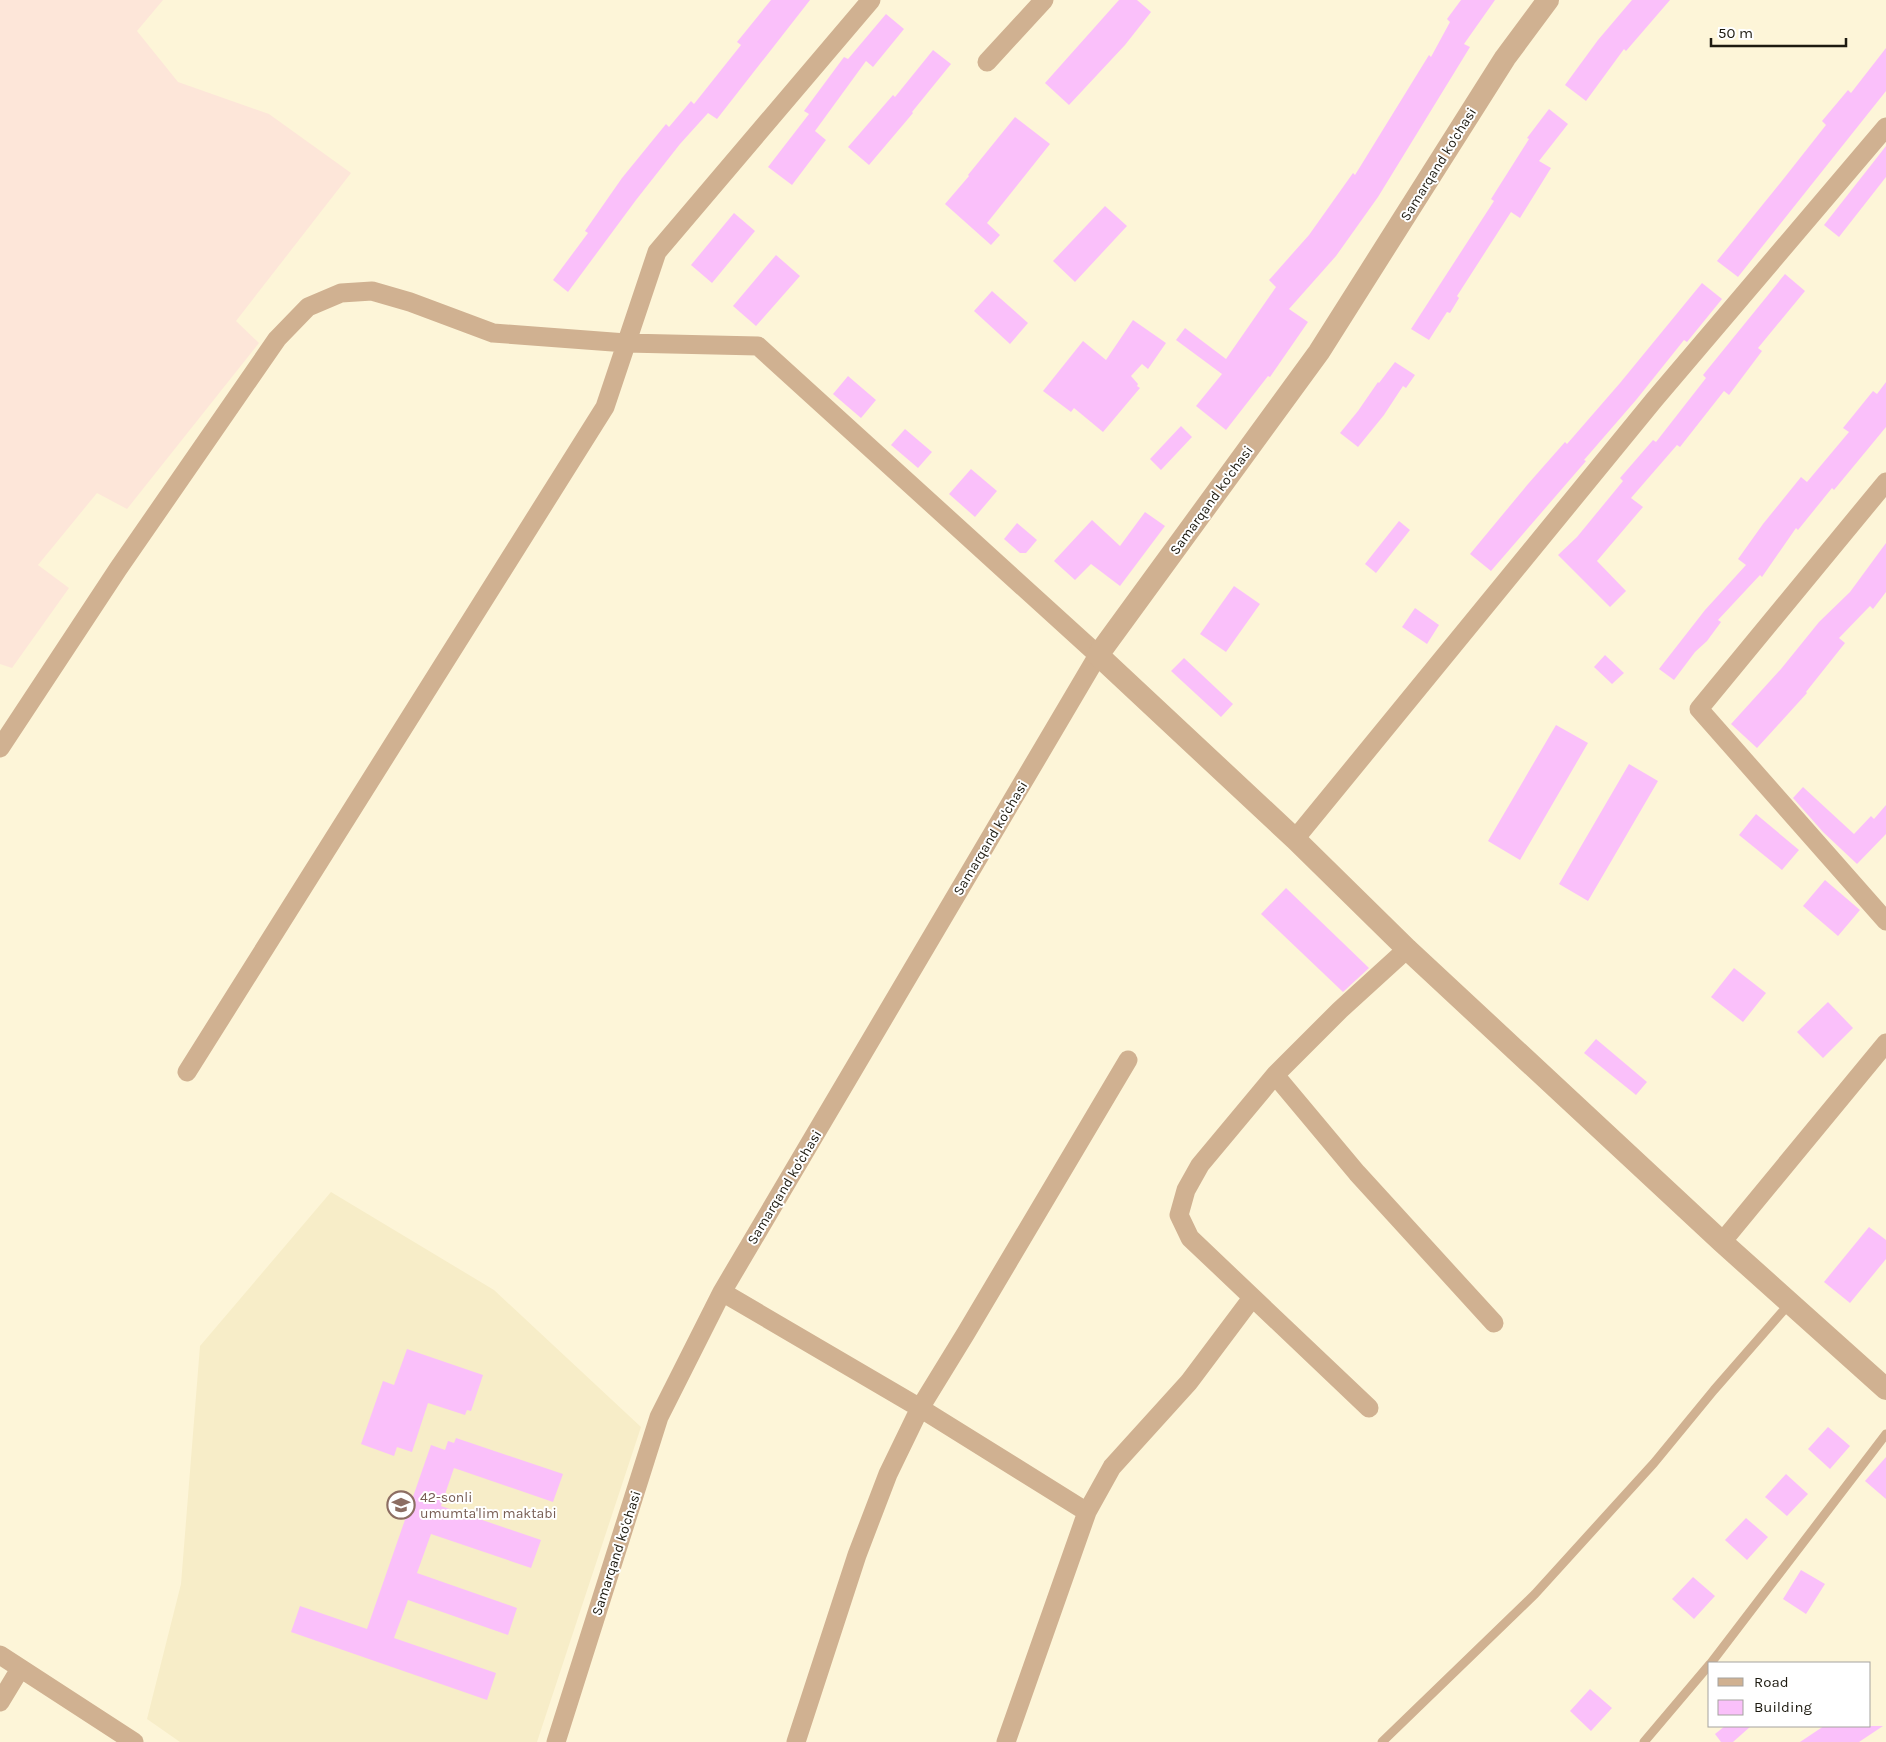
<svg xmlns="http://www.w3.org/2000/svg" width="1886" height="1742" font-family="Karla,sans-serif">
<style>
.industrial{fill:#fde6d9}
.built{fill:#f7edc8}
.building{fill:#fac0fa}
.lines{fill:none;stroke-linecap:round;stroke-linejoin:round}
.service{stroke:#d0b191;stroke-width:9}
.minor{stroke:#d0b191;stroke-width:19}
.tertiary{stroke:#d0b191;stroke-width:22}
.labels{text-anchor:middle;stroke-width:4;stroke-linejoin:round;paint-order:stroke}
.street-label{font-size:14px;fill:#1d1a10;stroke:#fff}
.education-label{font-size:14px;fill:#785e54;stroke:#fff;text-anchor:start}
</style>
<rect width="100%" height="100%" fill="#fdf5d8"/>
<path class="industrial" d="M0,0h163l-26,31 41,51 91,32 82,59 -115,148 23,22 -132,166 -30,-16 -59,72 31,23 -57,80 -12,-4z"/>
<path class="built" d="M331,1192l163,98 147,137 -104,315h-357l-33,-23 34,-135 19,-238z"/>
<path class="building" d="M771,0h39l-93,119 -9,-6 -28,31 -44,56 -68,92 -15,-12 35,-47 -3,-2 37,-53 44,-54 3,3 22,-26 3,3 47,-59 -4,-3z
M1119,0h18l14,12 -26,33 -56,60 -24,-22z
M1461,0h34l-31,44 6,3 -92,150 -42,59 -47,53 19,13 -38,55 -2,-1 -42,54 -30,-24 26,-32 -46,-34 9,-12 41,31 50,-72 -7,-7 40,-45 44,-62 2,2 74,-120 2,2 19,-35 -3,-3z
M1632,0h38l-44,51 -2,-2 -38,52 -21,-16 33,-45z
M886,14l18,15 -31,38 -7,-6 -51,70 11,9 -34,45 -24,-18 41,-53 -5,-3 40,-54 4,2z
M1886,48v43l-148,186 -21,-16 68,-84 41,-52 -4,-4 26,-31 3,3z
M933,50l18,14 -39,48 1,1 -44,52 -21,-18 45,-52 2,2z
M1549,109l19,15 -29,37 12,7 -31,50 -9,-6 -54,84 2,2 -9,15 -3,-1 -18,28 -18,-11 83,-128 -3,-2 38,-60 -2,-1z
M1015,117l35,27 -63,79 13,12 -9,10 -46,-41 24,-28 -1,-1z
M1886,146v31l-47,60 -15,-12z
M1105,206l22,20 -52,56 -22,-21z
M734,213l21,18 -43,52 -21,-18z
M776,255l24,21 -44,50 -23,-20z
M1785,274l20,17 -47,57 4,3 -33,44 -5,-4 -44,56 -3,-2 -46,53 12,9 -46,54 29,30 -16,16 -52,-52 19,-18 46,-56 -3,-3 33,-38 3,2 50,-64 -3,-3z
M1702,283l20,16 -35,43 -3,-2 -48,60 -52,60 2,1 -95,110 -21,-17 58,-70 37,-42 2,2 53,-61z
M992,291l36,32 -18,21 -36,-33z
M1133,320l33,23 -18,26 -6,-5 -11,12 7,8 -1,2 3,2 -37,44 -29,-24 -3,4 -28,-21 40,-50 23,19z
M1395,362l20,13 -9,13 -3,-2 -19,29 -26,32 -18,-14 18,-22 20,-29 1,1z
M848,376l28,24 -15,18 -28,-24z
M1886,382v45l-52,63 -2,-2 -34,42 -2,-2 -34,49 -2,-2 -42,45 3,2 -14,19 -12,11 -21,28 -15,-11 46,-59 41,-45 -8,-6 25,-35 38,-47 6,5 42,-50 -6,-4 30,-37 4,3z
M1181,426l11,11 -31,33 -11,-11z
M905,429l27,23 -14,16 -27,-23z
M971,469l26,22 -22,26 -26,-23z
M1145,512l20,14 -45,60 -29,-22 -16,16 -21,-19 38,-41 28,26z
M1399,521l11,9 -34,43 -11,-9z
M1017,523l20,17 -11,13h-6l-16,-14z
M1886,543v49l-13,17 -3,-3 -31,32 6,5 -39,49 1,1 -50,55 -26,-24 50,-55 38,-47 31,-30z
M1234,586l26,18 -34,48 -26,-18z
M1415,608l24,17 -12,19 -25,-17z
M1605,655l19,18 -12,11 -18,-17z
M1184,658l49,46 -12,13 -50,-46z
M1556,725l32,18 -68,117 -32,-19z
M1629,764l29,17 -70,120 -29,-17z
M1803,787l51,47 17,-18 3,3 12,-14v29l-29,30 -34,-32 -30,-34z
M1756,814l43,36 -17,20 -43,-35z
M1825,880l35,30 -22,26 -35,-30z
M1286,888l83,80 -26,24 -82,-78z
M1734,968l32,25 -23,29 -32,-25z
M1828,1002l25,26 -30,30 -26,-26z
M1596,1039l51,43 -11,13 -52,-42z
M1869,1227l17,13v19l-36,44 -26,-21z
M407,1349l76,26 -12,36 -4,-1 -2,5 -37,-12 -16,49 -15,-5 -3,9 -33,-12 22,-63 11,4z
M1828,1427l22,19 -20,23 -22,-20z
M456,1438l107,36 -10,28 -99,-34 -13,38 100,34 -10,28 -100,-34 -14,39 100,35 -9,27 -100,-35 -14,38 102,35 -9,27 -196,-68 9,-26 67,23 64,-184 14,5 3,-9 6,2z
M1886,1457v42l-21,-18z
M1786,1474l22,20 -21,22 -22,-19z
M1746,1518l22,19 -21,23 -22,-20z
M1801,1570l24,14 -19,30 -23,-15z
M1693,1577l22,19 -21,23 -22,-20z
M1590,1689l22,19 -21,23 -21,-20z
M1725,1726h26l-18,16h-12l-6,-8z
M1824,1726h59l-24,16h-59z"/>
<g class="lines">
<path class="service" d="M1711,1663l175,-229
M1382,1742l153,-148 119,-131 60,-73 76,-87
M1644,1742l66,-78"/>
<path class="minor" d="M987,62l57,-62
M1886,482l-187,227 187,212
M0,748l118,-179 159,-230 31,-32 33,-14 31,-2 38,11 83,31 133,10 132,3 340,309 -376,637 -63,125 -103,325
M1295,839l359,-439 232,-273
M187,1072l418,-665 52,-155 214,-252
M1275,1075l65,-65 67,-61
M1722,1242l164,-199
M722,1292l198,116 -32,66 -31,81 -61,187
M1369,1408l-179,-170 -11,-23 7,-25 14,-25 75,-90 82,98 137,150
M1087,1512l-167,-104 46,-75 162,-273
M0,1655l134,87
M0,1702l20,-33
M1006,1742l81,-230 25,-45 77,-85 63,-84"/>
<path class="tertiary" d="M1548,0l-43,58 -186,294 -221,303 197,184 112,110 315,293 164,147"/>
</g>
<defs>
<g id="school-ring" transform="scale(1.4375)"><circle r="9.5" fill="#fff" stroke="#8d6e63" stroke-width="1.5"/><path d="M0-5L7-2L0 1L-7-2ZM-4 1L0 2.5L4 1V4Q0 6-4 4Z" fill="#8d6e63"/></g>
</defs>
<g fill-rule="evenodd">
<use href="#school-ring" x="401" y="1505"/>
</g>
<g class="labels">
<g class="street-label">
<text transform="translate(1438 164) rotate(-58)" y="5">Samarqand ko'chasi</text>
<text transform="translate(1211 500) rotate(-54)" y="5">Samarqand ko'chasi</text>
<text transform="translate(990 838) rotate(-59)" y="5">Samarqand ko'chasi</text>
<text transform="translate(784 1187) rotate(-59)" y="5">Samarqand ko'chasi</text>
<text transform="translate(616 1553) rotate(-72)" y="5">Samarqand ko'chasi</text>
</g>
<g class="education-label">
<text x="420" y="1502">42-sonli<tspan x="420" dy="16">umumta'lim maktabi</tspan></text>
</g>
</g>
<rect x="1708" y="1662" width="162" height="65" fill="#ffffff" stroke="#a5a39f"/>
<rect x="1718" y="1678" width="25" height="8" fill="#d0b191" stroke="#a5a39f"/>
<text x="1754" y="1687" font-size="15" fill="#1d1a10">Road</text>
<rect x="1718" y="1700" width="25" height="15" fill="#fac0fa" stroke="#a5a39f"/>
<text x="1754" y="1712" font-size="15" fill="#1d1a10">Building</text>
<path d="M1711 38v8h135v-8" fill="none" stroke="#1d1a10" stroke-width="2.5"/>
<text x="1718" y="38" font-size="15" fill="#1d1a10" stroke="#ffffff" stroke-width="4" paint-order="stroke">50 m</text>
</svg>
